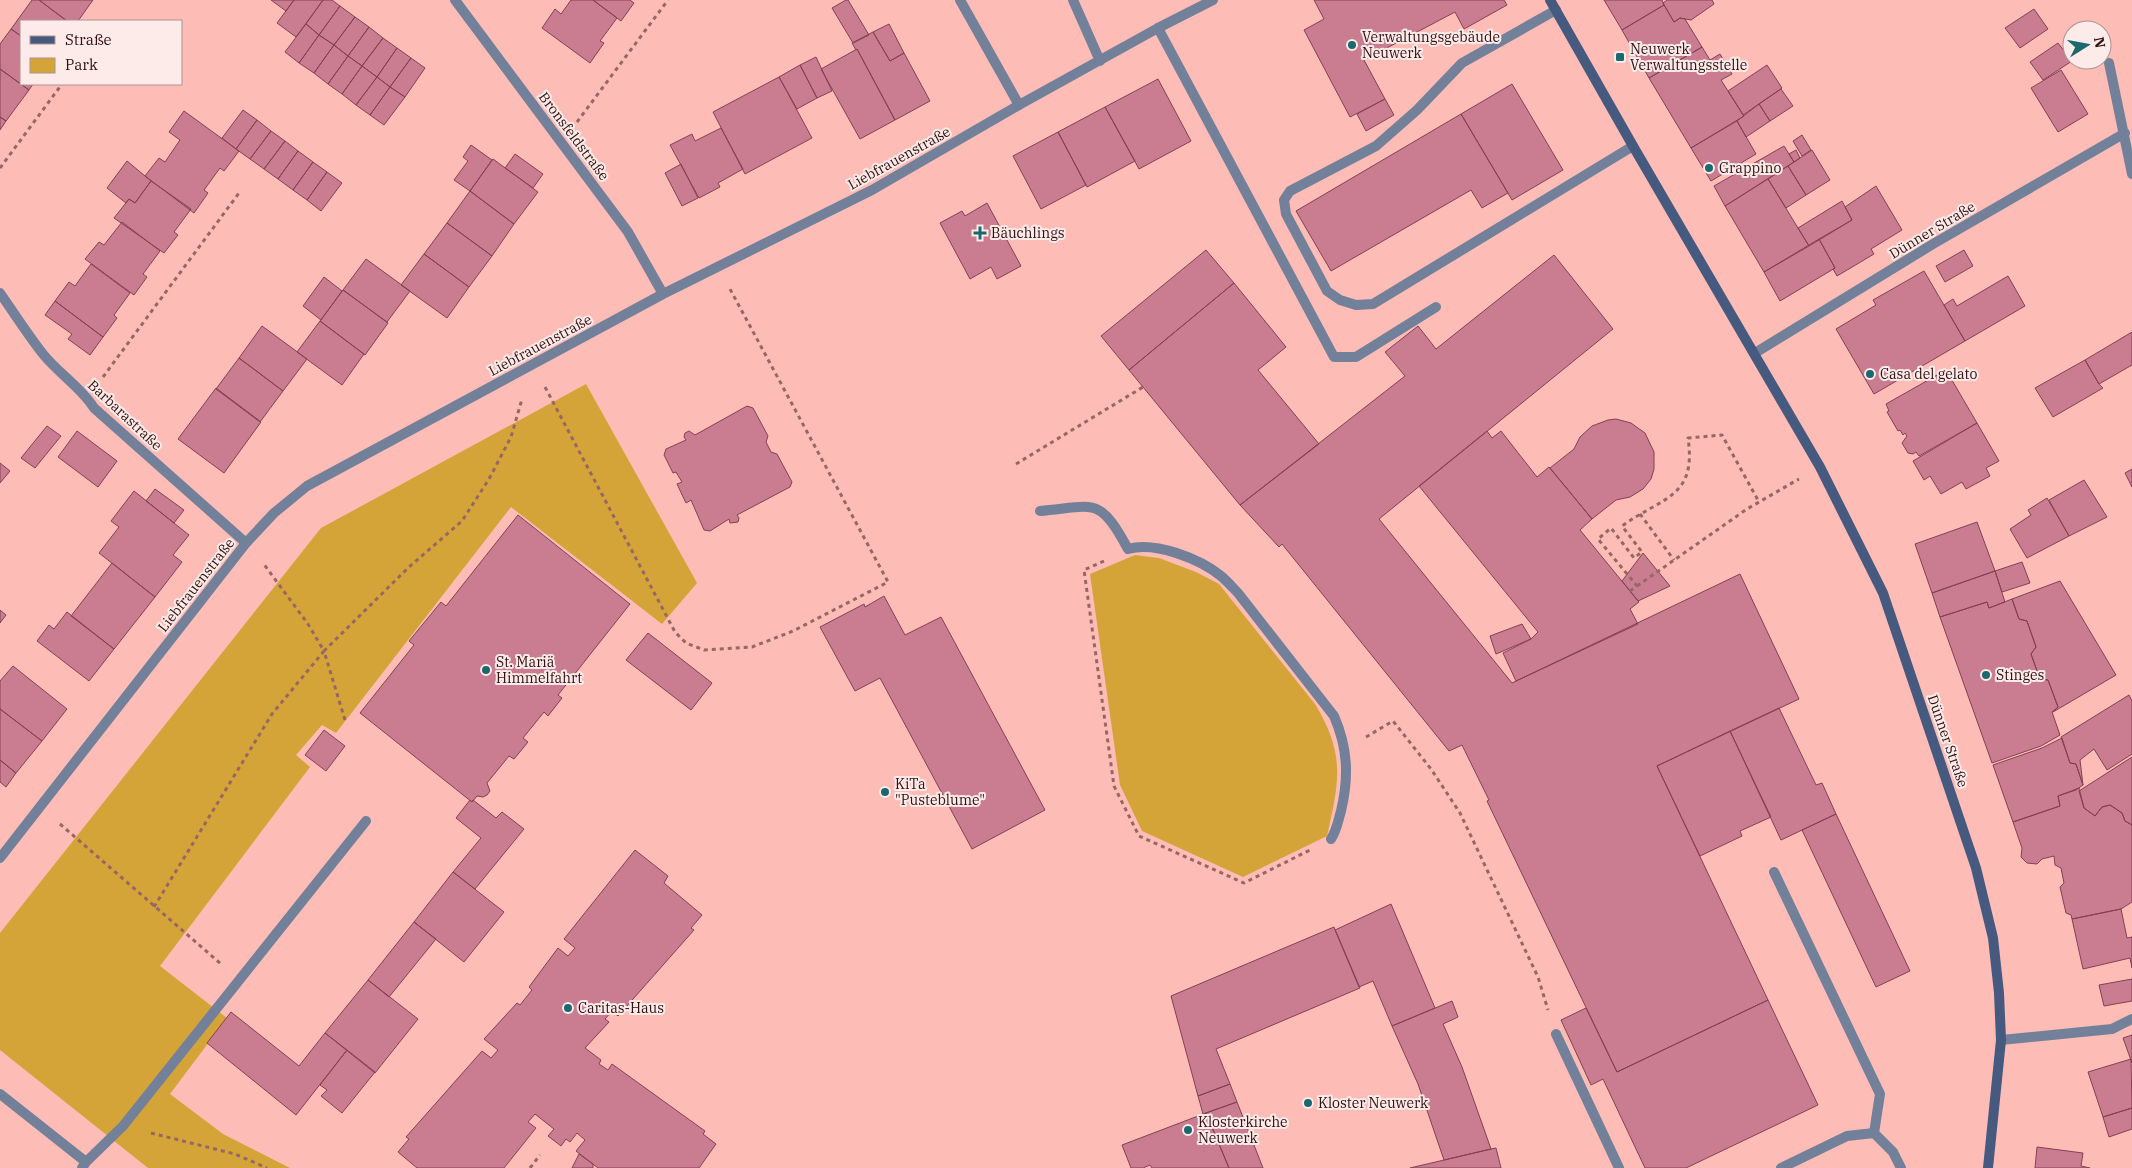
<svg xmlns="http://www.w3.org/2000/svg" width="2132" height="1168" font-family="'IBM Plex Serif',serif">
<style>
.green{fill:#d4a438}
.building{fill:#ca7d91;stroke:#854053}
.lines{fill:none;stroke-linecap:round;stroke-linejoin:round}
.path{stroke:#976763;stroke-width:3;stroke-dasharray:4 4;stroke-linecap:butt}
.lane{stroke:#72809a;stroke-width:10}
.street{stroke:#72809a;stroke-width:10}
.secondary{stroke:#46597f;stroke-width:10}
.poi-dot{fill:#1b686e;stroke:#fdebe9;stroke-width:2}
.labels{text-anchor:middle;stroke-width:4;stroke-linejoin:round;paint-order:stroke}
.poi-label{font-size:14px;fill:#301211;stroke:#fdebe9;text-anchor:start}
.street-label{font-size:14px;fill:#301211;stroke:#fdebe9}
</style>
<rect width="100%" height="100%" fill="#febcb6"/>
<path class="green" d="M586,384l111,199 -35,41 -151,-117 -175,226 -14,-8 -26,30 14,12 -150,199 67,52 -57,76 53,40 67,34h-142l-148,-118v-117l321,-405z
M1135,555l24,3 37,14 23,12 96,120c31,51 24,78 12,132l-84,41 -101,-46 -22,-46 -30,-211z"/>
<path class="building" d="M32,0h7l28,21h-46v15l-10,-7z
M39,0h54l-15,21h-11z
M271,0h23l-8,11z
M294,0h29l-27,37 -19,-14z
M323,0h9l8,6 -21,29 -13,-11z
M571,0h22l24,18 -17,23 4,2 -14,20 -48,-35 13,-19 6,5z
M593,0h37l4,3 -13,18z
M846,0h2l21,35 -16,8 -21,-35z
M1314,0h190l3,5 -43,24 -9,-17 -91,48 21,39 -35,18 -46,-87 20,-11z
M1604,0h58l2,5 -42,25z
M1667,0h45l2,4 -23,16 -11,-2 -6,4 -11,-19z
M1664,5l10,17 6,-4 5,1 17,28 -53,31 -27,-48z
M340,6l15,11 -21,28 -15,-10z
M2034,9l14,20 -28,19 -15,-20z
M355,17l14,10 -21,29 -14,-11z
M306,24l13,11 -20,28 -14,-11z
M889,24l15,29 -14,8 -17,-29z
M369,27l14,11 -21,28 -14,-10z
M11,29l10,7v48h12l-4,6 -29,-21v-25z
M873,32l17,29 14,-8 26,48 -35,19 -38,-71 -1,1 -4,-7z
M319,35l15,10 -20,28 -15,-10z
M383,38l14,10 -20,29 -15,-11z
M2058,43l14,18 -29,19 -13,-18z
M334,45l14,11 -20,28 -14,-11z
M1702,47l8,13 10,-6 12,20 -11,6 23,36 -53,32 -42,-70z
M397,48l14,10 -21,29 -13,-10z
M857,49l38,71 -35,19 -39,-70z
M348,56l14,10 -20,28 -14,-10z
M816,57l16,34 -15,7 -17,-33z
M411,58l14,10 -20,29 -15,-10z
M800,65l17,33 -20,11 -18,-32z
M1767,65l15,23 -39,27 -15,-24z
M362,66l15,11 -21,28 -14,-11z
M0,69l29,21 -23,31 -6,-4z
M2061,70l27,44 -30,18 -27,-44z
M377,77l13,10 -20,28 -14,-10z
M779,77l33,61 -67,36 -32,-62z
M1158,79l33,62 -52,28 -34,-62z
M1512,84l51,86 -51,30 -51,-86z
M390,87l15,10 -21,28 -14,-10z
M1781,89l12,17 -23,15 -11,-17z
M1385,99l9,16 -28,16 -9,-17z
M1759,104l11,17 -24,16 -9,-16z
M1105,107l30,54 -48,26 -29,-55z
M243,110l14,10 -21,29 -14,-11z
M184,111l55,40 -15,20 -4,-3 -16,22 4,3 -14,20 -49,-37 14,-18 6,4 15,-22 -11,-8z
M1461,114l47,79 -26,15 -11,-18 -140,81 -35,-60z
M0,117l6,4 -6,9z
M257,120l14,11 -21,28 -14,-10z
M1737,121l19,33 -45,27 -20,-33z
M721,128l22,41 -25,14 2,4 -21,11 -29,-53 22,-11 3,7z
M271,131l14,10 -21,28 -14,-10z
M1058,132l28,53 -45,24 -28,-53z
M1802,135l9,15 -9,6 -9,-15z
M285,141l13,10 -20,28 -14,-10z
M471,145l21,15 -22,31 -16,-11 14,-19 -5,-4z
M1784,146l10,16 -69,44 -11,-20z
M1796,150l4,8 -6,4 -5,-8z
M1812,150l18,30 -24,15 -18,-29z
M298,151l15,11 -20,28 -15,-11z
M515,154l28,20 -10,14 -28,-20z
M493,159l45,33 -24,32 -44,-33z
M127,161l24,20 -16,22 -6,-4 -3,4 -19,-15z
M313,162l14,10 -20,28 -14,-10z
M681,164l17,34 -16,8 -17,-33z
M1788,166l18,29 -20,13 -18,-29z
M327,172l15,11 -21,28 -14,-11z
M1768,179l41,67 -45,26 -39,-66z
M151,181l40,28 -17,23 4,3 -14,18 -50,-35 15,-19 6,4z
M1876,186l26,44 -31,19 3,5 -37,22 -4,-7 2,-1 -16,-29 33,-19 -7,-13z
M470,191l44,33 -22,32 -45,-33z
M1842,201l10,19 -43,26 -11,-18z
M987,203l34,63 -24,13 -6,-12 -21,12 -30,-56 22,-12 3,5z
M122,222l38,29 -17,23 4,3 -13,18 -49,-36 14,-17 5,3z
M447,223l45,33 -23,31 -45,-33z
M1819,239l16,29 -55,33 -16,-29z
M1206,250l28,33 -105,87 -28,-34z
M1964,250l9,16 -28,16 -9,-16z
M424,254l45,33 -22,31 -46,-33z
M1554,255l59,74 -234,190 133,164 228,-109 59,125 -142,67 111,234 -151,72 -130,-271 2,-1 -27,-55 -13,6 -167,-207 -3,3 -39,-42 165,-129 -20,-24 33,-26 18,23z
M366,259l44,32 -23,31 -44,-32z
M91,264l39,29 -16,22 3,3 -14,19 -48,-36 14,-19 6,4z
M1924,271l41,70 -91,53 -38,-65 40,-24 -3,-5z
M2008,276l17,30 -60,35 -21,-36 9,-6 4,7z
M324,277l18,14 -21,29 -18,-14z
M1234,283l52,64 -28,23 61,74 -79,61 -111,-135z
M343,290l45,33 -23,32 -45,-34z
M55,301l48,36 -13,18 -22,-16 4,-5 -27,-19z
M320,321l44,33 -22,31 -45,-33z
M262,326l45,33 -24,32 -44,-33z
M2132,332v33l-33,19 -14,-24z
M239,358l44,33 -23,31 -44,-33z
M2085,360l14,24 4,4 -50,29 -18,-29z
M1946,370l31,53 -58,33 -3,-4 -3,2 -5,-1 -6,-10 5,-7 -2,-3 -2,2 -3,-5 -2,1 -11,-19 2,-1 -3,-7z
M216,388l45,34 -37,51 -46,-34z
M747,406l6,2 15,28 -2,6 5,10 6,2 15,28 -2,5 -53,28 2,3 -1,4 -8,1 -1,-4 -19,12 -6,-1 -13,-30 -5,3 -9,-19 5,-2 -6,-10 -3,1 -9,-18 2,-6 20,-9 -2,-3 1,-4 4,-2 6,4z
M1616,419l15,4 14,10 9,19v17l-3,10 -8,10 -13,8 -14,3 -24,19 -42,-51 24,-19 6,-12 12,-11 16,-6z
M1977,423l22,38 -13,7 4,8 -24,13 -4,-7 -21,12 -11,-18 -6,4 -11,-19z
M47,426l14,10 -26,32 -14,-10z
M77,431l40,30 -19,26 -40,-30z
M1487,431l5,7 9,-7 36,46 12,-10 43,52 -12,11 59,72 -9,7 8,15 -122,57 -13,-28 28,-14 7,-7 -119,-146z
M0,463l10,8 -10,12z
M2132,469v18l-7,-14z
M2084,480l23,37 -38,19 -20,-36z
M155,489l29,21 -10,13 -28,-22z
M134,491l55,44 -16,20 9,7 -27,35 -56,-44 20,-26 -8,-6z
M2047,498l22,38 -42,22 -17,-29 21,-14 -3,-5z
M518,515l112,89 -72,91 4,3 -14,18 -4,-4 -21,26 5,4 -14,17 -5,-3 -22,27 3,8 -3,4 -4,2 -6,-1 -5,6 -112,-89 54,-68 -5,-4 32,-39 5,4z
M1977,522l18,49 -63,22 -17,-49z
M1643,553l27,33 -32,15 -16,-20z
M2022,562l8,21 -28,9 -7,-21z
M112,563l43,34 -41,52 -43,-33z
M1995,571l10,31 -16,6 -2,-6 -47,15 -8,-24z
M2060,581l56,94 -63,37 5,-5 -10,-27 -8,-1 -9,-25 5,-7 -9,-26 -8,-2 -7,-20z
M884,596l21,39 36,-18 104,193 -73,39 -92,-171 -25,13 -35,-64 44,-23 1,3z
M2012,599l7,20 8,2 9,26 -5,7 9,25 8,1 10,27 -6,5 8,23 -19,11 -49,17 -52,-146 47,-15 2,6z
M0,610l6,5 -6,8z
M67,612l47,37 -25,32 -52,-40 12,-16 5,4z
M1522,624l9,15 -35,15 -6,-18z
M648,633l64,50 -21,27 -65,-50z
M13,666l54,43 -25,32 -42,-32v-28z
M2129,695l3,6v53l-25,16 -13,-21 -14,11 3,25 -7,-21 -6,-1 -9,-26z
M1779,708l37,77 6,-2 14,31 -55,26 -51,-109z
M0,709l42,32 -26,32 -16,-13z
M324,730l21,16 -19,25 -21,-16z
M1730,731l41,86 -31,14 2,5 -42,20 -43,-90z
M2062,738l8,25 6,1 7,21 -7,5 -18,6 2,10 -47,16 -20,-57 49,-17z
M2132,757v68l-7,-4 -3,-8 -12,-8 -8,2 -7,9 -11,-8 -5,-17z
M0,760l16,13 -10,14 -6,-5z
M2079,788l5,20 11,8 7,-9 8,-2 12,8 3,8 7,4v77l-11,7 -49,10 -1,-4 -5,-2 -6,-26 4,-4 -3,-15 -6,-3 -1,-9 -12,3 -5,5 -10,-1 -6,-6 1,-9 -9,-26 47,-16 -2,-10z
M470,800l2,2 1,-2 23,18 6,-6 22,17 -49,60 -22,-17 28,-34 -25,-20z
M1836,814l74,157 -34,16 -74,-157z
M635,850l33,26 -4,7 38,32 -11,13 3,2 -76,86 -6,-5 -7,8 4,3 -24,26 16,12 -2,4 9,6 4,-6 93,67 -2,3 13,10 -17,24h-101l-22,-17 9,-11 -8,-7 -7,9 -4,-3 -5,7 -13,-10 6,-7 -19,-15 -7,8 8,6 -32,40h-87l-19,-16 11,-13 -3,-2 76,-86 9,7 7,-8 -14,-11 33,-36 3,2 12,-15 -3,-3 29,-39 10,8 7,-8 -11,-9z
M453,872l51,40 -40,50 -50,-40z
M1391,904l44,104 -43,18 -19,-45 -14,6 -24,-57z
M2121,909l6,29 5,-1v31l-2,-10 -47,11 -11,-50z
M414,922l22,17 -47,58 -21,-17z
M1334,927l26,61 -144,61 14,35 -32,12 -27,-100z
M2132,979v22l-28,5 -5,-21z
M368,980l50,39 -43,54 -50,-40z
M1768,1000l50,105 -132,63h-41l-42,-89 -12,6 -30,-65 25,-12 31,64z
M1452,1001l6,16 -15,7 19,43 29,82 -47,11 -26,-76 -26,-58z
M231,1012l68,54 26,-33 22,17 -51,65 -89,-72z
M2132,1035v28l-9,-25z
M347,1050l28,22 -33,41 -21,-17 6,-6 -7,-5z
M2131,1059l1,49 -29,9 -15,-45z
M1230,1084l7,18 -34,12 -5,-18z
M1237,1102l26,66h-34l-23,-55z
M2132,1108v21l-23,8 -6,-20z
M1206,1113l23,55h-77l-2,-3 -7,3h-12l-9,-23z
M2037,1147l46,6 -2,13 9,2h-55z
M1496,1148l5,20h-91l81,-19z
M579,1154l14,10v4h-21z"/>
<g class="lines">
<path class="path" d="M577,122l91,-122
M0,168l62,-84
M103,377l136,-184
M545,387l130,245 11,11 18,7 48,-3 41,-16 95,-49 -158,-293
M1016,464l127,-77
M1640,514l34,46
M1104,561l-20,9 30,216 25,50 105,47 66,-33
M1637,586l110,-77 52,-30
M1630,591l7,-5 -39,-47 13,-11 23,30 8,-6 -20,-26c40,-29 75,-28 66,-88l34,-3 37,67
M345,720l-21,-69 85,-84 53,-46 27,-42 22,-42 11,-38
M1366,737l27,-16 38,48 29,44 78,164 10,33
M60,824l161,140
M154,907l118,-193 52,-63 -16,-27 -45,-61
M151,1133l84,21 32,14
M530,1168l10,-13"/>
<path class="lane" d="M960,0l59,105
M1073,0l27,61
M1556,10l-94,53 -45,47 -41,36 -86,45 -6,9 2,14 41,77 13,9 16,5 17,-1 260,-158
M1158,28l176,329h22l80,-50
M1040,511c56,-5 59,-15 88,38 27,-8 72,10 93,27 6,5 11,11 17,17l96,123c14,32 15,61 7,95 -3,10 -4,19 -10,28
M1774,872l106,222 -6,39 19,19 8,16
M1556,1034l63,134
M0,1094l86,68
M82,1168l4,-6 37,-36 243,-305
M1781,1168l66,-32 27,-3"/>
<path class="street" d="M455,0l173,232 35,62
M2109,63l23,111
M0,293c14,20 28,42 43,61 15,19 39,34 51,54l152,135
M1755,353l178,-109 192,-111
M0,858l246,-315 28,-30 33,-27 356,-192 209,-104 147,-85 139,-77 55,-28
M2001,1040l111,-11 20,-10"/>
<path class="secondary" d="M1550,0l83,146 187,321 63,126 93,275 17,70 6,55 2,47 -13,128"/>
</g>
<g class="poi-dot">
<circle cx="1352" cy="45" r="5"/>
<rect x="1615" y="52" width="10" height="10" rx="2.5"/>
<circle cx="1709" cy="168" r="5"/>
<path d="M977.5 225.5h5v5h5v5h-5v5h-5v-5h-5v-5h5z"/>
<circle cx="1870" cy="374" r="5"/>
<circle cx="486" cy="670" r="5"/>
<circle cx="1986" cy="675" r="5"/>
<circle cx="885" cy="792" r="5"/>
<circle cx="568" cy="1008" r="5"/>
<circle cx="1308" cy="1103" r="5"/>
<circle cx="1188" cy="1130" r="5"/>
</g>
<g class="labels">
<g class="poi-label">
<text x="1362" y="42">Verwaltungsgebäude<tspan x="1362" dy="16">Neuwerk</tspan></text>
<text x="1630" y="54">Neuwerk<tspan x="1630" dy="16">Verwaltungsstelle</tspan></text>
<text x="1719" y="173">Grappino</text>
<text x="991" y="238">Bäuchlings</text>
<text x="1880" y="379">Casa del gelato</text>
<text x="496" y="667">St. Mariä<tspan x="496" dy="16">Himmelfahrt</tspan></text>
<text x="1996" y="680">Stinges</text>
<text x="895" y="789">KiTa<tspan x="895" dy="16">"Pusteblume"</tspan></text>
<text x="578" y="1013">Caritas-Haus</text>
<text x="1318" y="1108">Kloster Neuwerk</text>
<text x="1198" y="1127">Klosterkirche<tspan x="1198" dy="16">Neuwerk</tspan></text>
</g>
<g class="street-label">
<text transform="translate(574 136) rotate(53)" y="5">Bronsfeldstraße</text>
<text transform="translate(899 158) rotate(-29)" y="5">Liebfrauenstraße</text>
<text transform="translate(1932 230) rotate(-31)" y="5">Dünner Straße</text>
<text transform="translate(540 345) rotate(-28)" y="5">Liebfrauenstraße</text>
<text transform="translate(125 415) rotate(43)" y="5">Barbarastraße</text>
<text transform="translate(196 585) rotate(-52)" y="5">Liebfrauenstraße</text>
<text transform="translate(1948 741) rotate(71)" y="5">Dünner Straße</text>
</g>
</g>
<rect x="20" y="20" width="162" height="65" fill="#fdebe9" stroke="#ab9493"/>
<rect x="30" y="36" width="25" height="8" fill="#46597f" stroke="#ab9493"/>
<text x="65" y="45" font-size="15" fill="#301211">Straße</text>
<rect x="30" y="58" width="25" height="15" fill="#d4a438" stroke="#ab9493"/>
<text x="65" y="70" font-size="15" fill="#301211">Park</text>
<g transform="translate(2087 45) rotate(79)"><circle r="24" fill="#fdebe9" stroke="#ab9493"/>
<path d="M0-4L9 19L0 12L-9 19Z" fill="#1b686e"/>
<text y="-8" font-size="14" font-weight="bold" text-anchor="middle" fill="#301211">N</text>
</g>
</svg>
